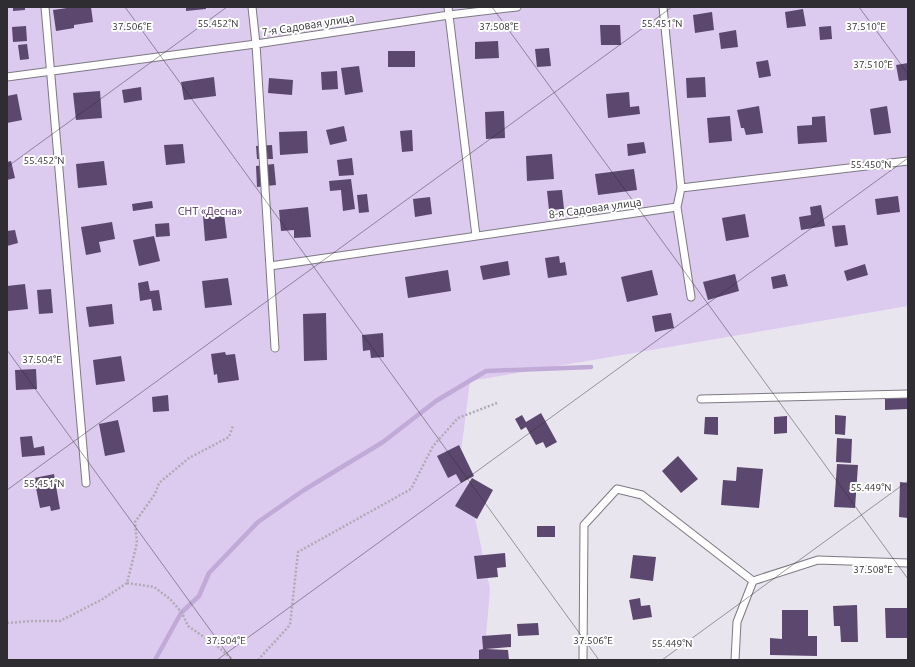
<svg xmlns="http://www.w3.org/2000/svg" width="915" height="667" font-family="Ubuntu,sans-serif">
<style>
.green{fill:#ddcaef}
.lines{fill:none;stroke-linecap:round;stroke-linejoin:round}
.stream{stroke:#c1aad7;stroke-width:4.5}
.building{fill:#5c476e}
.service-casing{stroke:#7d7981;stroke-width:9}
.path{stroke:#aeabb2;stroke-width:2.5;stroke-dasharray:2 2;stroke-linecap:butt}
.service{stroke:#fff;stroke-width:7}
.ticks{fill:none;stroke:#2f2d31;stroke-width:1;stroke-opacity:0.45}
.labels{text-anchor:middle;stroke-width:4;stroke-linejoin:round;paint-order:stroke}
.street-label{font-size:11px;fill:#2f2d31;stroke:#fff}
.park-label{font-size:11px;fill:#4b2b63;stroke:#fff}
.ticks-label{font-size:10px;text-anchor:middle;fill:#2f2d31;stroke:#fff;stroke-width:4;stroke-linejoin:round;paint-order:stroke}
</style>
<rect width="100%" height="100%" fill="#e9e5ee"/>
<path class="green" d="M7,7h901v299l-438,75 -9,71 29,137 -6,71h-477z"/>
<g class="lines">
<path class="stream" d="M155,660l26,-47 18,-17 10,-23 49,-51 46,-32 79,-48 53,-41 50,-30 105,-4"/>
</g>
<path class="building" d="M13,7h12v3l-12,1z
M74,7h17l2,15 -19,3v3l-18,3 -3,-21z
M186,7h20v2l-20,2z
M803,9l3,17 -19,2 -2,-16z
M712,12l2,18 -19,3 -2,-18z
M600,25h20l1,20h-20z
M26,26l1,15 -14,1 -1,-15z
M831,26l1,13 -12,1 -1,-13z
M736,30l2,17 -17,2 -2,-16z
M498,41l1,17 -24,1v-17z
M27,44l2,15 -9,1 -2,-15z
M549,48l2,18 -14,1 -2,-18z
M388,51h27v16h-27z
M768,60l3,16 -12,2 -3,-16z
M908,63v17l-9,1 -3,-16z
M359,66l4,26 -18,3 -4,-27z
M337,71l1,18 -16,1 -1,-18z
M214,77l2,19 -32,4 -3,-18z
M705,77l1,20 -19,1 -1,-20z
M269,78l24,2 -1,15 -24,-2z
M141,87l1,13 -18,3 -2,-13z
M100,91l2,27 -26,2 -3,-27z
M629,92l1,15 9,-1 1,8 -32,4 -2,-24z
M17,94l5,26 -15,3v-27z
M759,106l4,27 -17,2 -2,-7h-3l-4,-18z
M887,106l4,27 -17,2 -4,-26z
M504,111l1,27 -19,1 -1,-27z
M730,116l2,25 -23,2 -2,-25z
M825,116l2,26 -29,2 -1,-18 15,-1v-8z
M344,126l3,15 -17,4 -4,-15z
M412,130l1,21 -11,1 -2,-21z
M307,131l1,22 -28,2 -1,-23z
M644,142l2,11 -18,3 -1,-12z
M183,144l2,19 -19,2 -2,-20z
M272,145l1,14h-16l-1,-13z
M552,154l2,25 -27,2 -1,-25z
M352,158l2,17 -15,1 -2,-16z
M11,161l4,17 -8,2v-18z
M104,161l3,24 -29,3 -2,-24z
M274,164l2,21 -19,2 -1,-21z
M634,169l3,21 -39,5 -3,-21z
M351,179l4,30 -12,2 -2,-21 -11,1 -1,-10z
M562,190l2,19 -15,1 -2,-19z
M367,194l2,18 -10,1 -2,-18z
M898,196l2,16 -23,3 -2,-16z
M430,197l2,17 -17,3 -2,-18z
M152,201l1,7 -20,3 -1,-7z
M821,205l4,21 -24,4 -2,-13 12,-2 -1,-8z
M308,207l3,30 -17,1v-8l-13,1 -2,-21z
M224,214l3,24 -22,3 -2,-25z
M745,214l4,23 -23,4 -4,-23z
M112,222l3,17 -16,3 2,10 -15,3 -5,-28z
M169,223l1,13 -14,1 -1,-13z
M845,225l3,20 -13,2 -3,-21z
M15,230l3,13 -11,3v-15z
M154,236l6,25 -21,5 -6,-26z
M559,256l1,7 5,-1 2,13 -19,3 -3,-20z
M508,261l2,14 -27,5 -3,-14z
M865,264l3,11 -21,6 -3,-10z
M448,270l3,21 -43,7 -3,-21z
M652,270l6,25 -31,7 -6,-25z
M735,274l4,17 -31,9 -5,-18z
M785,274l3,12 -15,3 -2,-12z
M228,278l4,27 -27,3 -3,-27z
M148,281l2,10 9,-1 3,20 -9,1 -2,-12 -11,2 -2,-18z
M25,284l3,25 -20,2 -1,-25z
M51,289l2,24 -14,1 -2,-24z
M112,304l2,20 -25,3 -3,-20z
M326,313l1,47 -23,1 -1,-47z
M671,313l3,15 -19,4 -3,-16z
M383,333l1,24 -13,1 -1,-8 -7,1 -1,-16z
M225,352l1,3 9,-1 4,26 -21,3 -1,-9 -3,1 -3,-21z
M121,356l4,25 -29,4 -3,-25z
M36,369l1,20 -21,1 -1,-20z
M168,395l1,16 -16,1 -1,-15z
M908,396v13l-23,1v-13z
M541,413l16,29 -11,6 -3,-6 -7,3 -10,-18 -5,3 -6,-11 7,-4 4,7z
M835,415l11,1 -1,19 -10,-1z
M787,416v17l-13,1v-17z
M705,417h13v18l-14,-1z
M118,420l7,32 -20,4 -6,-32z
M32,436l2,12 10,-2 1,9 -23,2 -2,-20z
M837,438l15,1 -1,24 -15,-1z
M459,445l15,31 -13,7 -5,-9 -8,4 -11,-22z
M678,456l20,23 -17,14 -19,-22z
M837,464l21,1 -3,43 -21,-1z
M737,467l26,2 -4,39 -38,-3 2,-25 13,1z
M54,474l6,35 -9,2 -1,-5 -10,2 -6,-30z
M472,478l21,12 -16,29 -22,-13z
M900,482l8,1v35l-9,-1z
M537,526h18v11h-18z
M505,553l1,14 -9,1 1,9 -21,2 -3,-23z
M633,555l23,2 -3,24 -23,-3z
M640,598l1,8 9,-1 2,12 -19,3 -4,-20z
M857,605l1,37h-17l-1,-16h-6l-1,-20z
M885,608h23v30h-22z
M782,610h26v26h9v20l-47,-1v-17l12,1z
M538,623l1,12 -21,1 -1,-12z
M511,634v13l-25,2 22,1 1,10h-30v-10l4,-1 -1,-13z"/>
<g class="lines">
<g class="service-casing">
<path id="service" d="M45,7l41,476
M252,7l4,37 19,304
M448,7l28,229
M663,7l18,181
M7,77l249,-33 193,-29 68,-8
M677,207l14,90
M270,266l407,-59 4,-19 227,-27
M701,399l207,-5
M583,660l1,-135 33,-36 25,6 111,86 65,-21 90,3
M735,660l2,-38 16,-41"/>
</g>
<path class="path" d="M127,583l27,4 16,12 12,14 6,13 29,20 16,14
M7,623l26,-2h27l41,-21 26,-17 10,-40 -2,-21 20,-28 4,-11 30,-25 40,-21 4,-11
M258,660l32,-35 8,-73 113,-63 22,-43 25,-28 39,-15"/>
<use href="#service" class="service"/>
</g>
<path class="ticks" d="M125,7l474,653M492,7l416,572M859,7l49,67M7,167l220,-160M7,350l225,310M7,490l665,-483M217,660l691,-502M662,660l246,-179"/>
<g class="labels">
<g class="street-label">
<text transform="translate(308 25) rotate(-9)" y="4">7-я Садовая улица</text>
<text transform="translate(595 208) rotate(-8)" y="4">8-я Садовая улица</text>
</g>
<g class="park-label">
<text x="210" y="215">СНТ «Десна»</text>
</g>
</g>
<g class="ticks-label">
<text x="218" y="27">55.452°N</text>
<text x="662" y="27">55.451°N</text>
<text x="866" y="30">37.510°E</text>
<text x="132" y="30">37.506°E</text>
<text x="499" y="30">37.508°E</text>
<text x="873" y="68">37.510°E</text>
<text x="44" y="164">55.452°N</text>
<text x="871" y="168">55.450°N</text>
<text x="42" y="363">37.504°E</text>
<text x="44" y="487">55.451°N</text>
<text x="871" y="491">55.449°N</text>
<text x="873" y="573">37.508°E</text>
<text x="226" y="644">37.504°E</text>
<text x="593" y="644">37.506°E</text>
<text x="672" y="647">55.449°N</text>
</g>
<rect width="915" height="667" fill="none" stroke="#2f2d31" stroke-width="16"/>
</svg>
